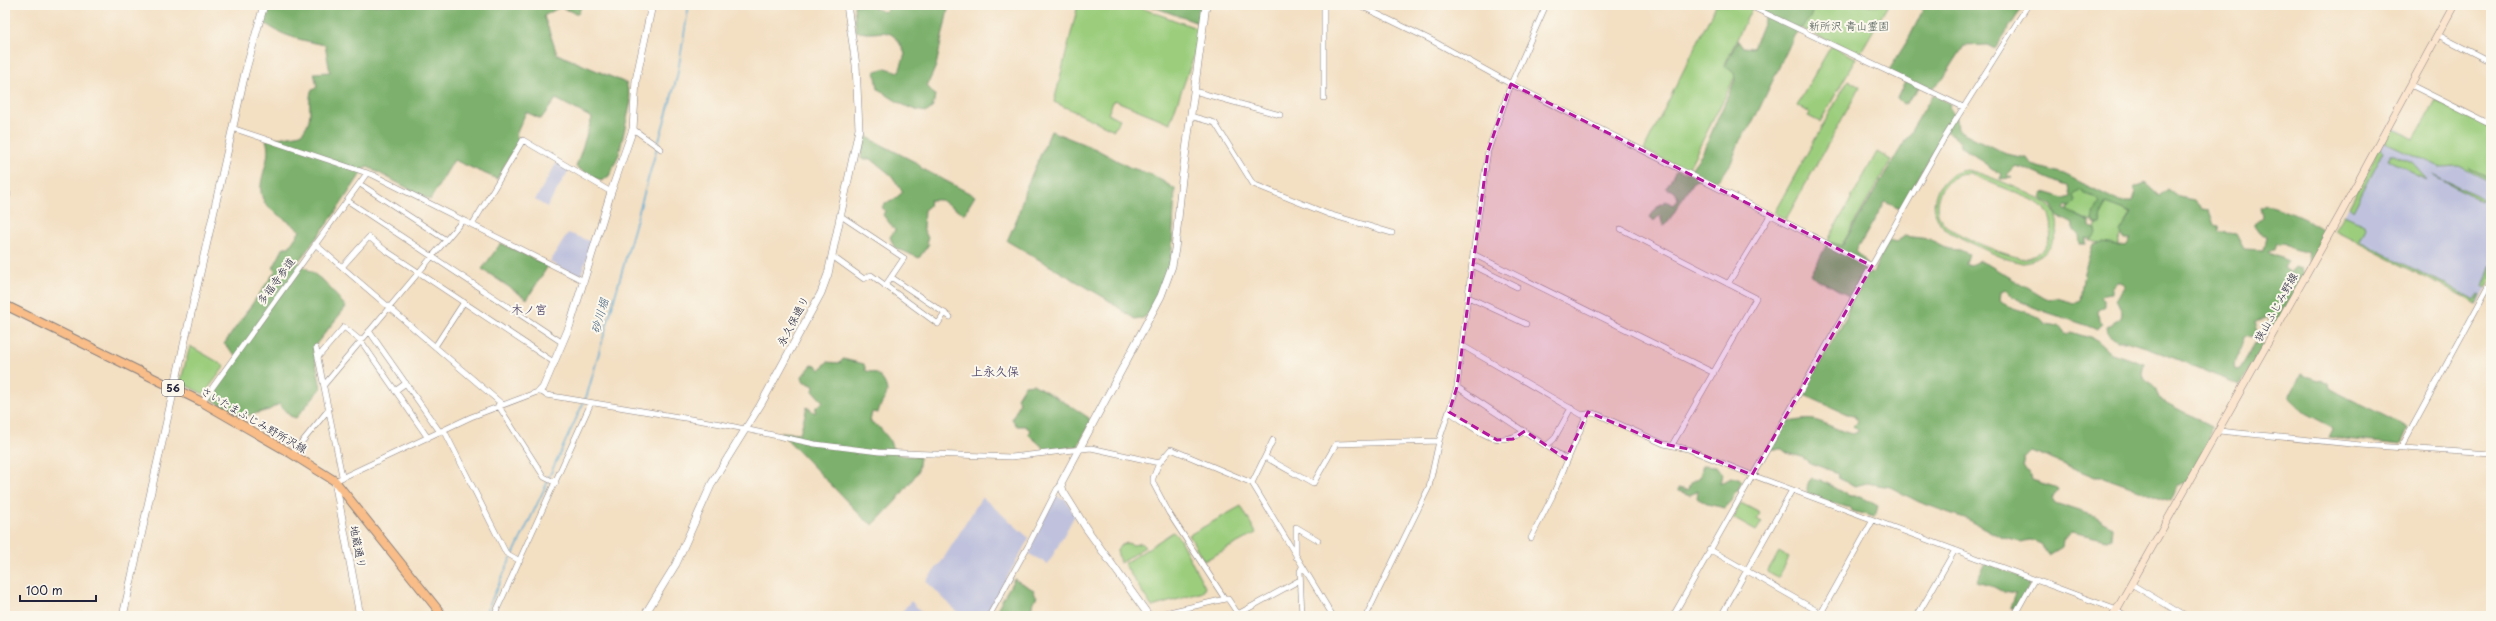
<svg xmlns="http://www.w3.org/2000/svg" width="2496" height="621" font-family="'Playpen Sans','Klee One',sans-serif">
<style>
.industrial{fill:#c0c2dd}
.green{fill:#9bcd7d;stroke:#5e785c;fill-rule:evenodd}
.forest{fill:#7cb06c;stroke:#4f6954;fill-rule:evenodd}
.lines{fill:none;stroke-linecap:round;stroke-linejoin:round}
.stream{stroke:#59aad4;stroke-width:1.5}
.minor-casing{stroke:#8a807e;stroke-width:6}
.tertiary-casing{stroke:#8a807e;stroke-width:8}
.secondary-casing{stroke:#8a807e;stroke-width:8}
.primary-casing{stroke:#8a807e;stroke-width:10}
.minor{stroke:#fff;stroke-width:5}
.tertiary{stroke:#fff;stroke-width:7}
.secondary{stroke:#fce5cf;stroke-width:7}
.primary{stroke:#f8bd88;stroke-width:8}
.marked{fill:#b5179e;fill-opacity:0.2;stroke:#b5179e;stroke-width:3;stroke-dasharray:8 5;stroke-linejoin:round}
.labels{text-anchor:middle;stroke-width:4;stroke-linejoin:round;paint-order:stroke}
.shield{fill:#fbf7ec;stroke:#636270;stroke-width:1}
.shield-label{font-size:10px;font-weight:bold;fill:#22223b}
.park-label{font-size:11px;fill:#46554f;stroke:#fbf7ec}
.street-label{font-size:11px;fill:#22223b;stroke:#fbf7ec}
.neighbourhood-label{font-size:12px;font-weight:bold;fill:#584e71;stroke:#fbf7ec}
.water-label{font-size:12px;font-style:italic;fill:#385878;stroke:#fbf7ec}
</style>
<rect width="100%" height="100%" fill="#fbf7ec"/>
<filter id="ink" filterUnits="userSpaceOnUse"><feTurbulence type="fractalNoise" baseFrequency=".025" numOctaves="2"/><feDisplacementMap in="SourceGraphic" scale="8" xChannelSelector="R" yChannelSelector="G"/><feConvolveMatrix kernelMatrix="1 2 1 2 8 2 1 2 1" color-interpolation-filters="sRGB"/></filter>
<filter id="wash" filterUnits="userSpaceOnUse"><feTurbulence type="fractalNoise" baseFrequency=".012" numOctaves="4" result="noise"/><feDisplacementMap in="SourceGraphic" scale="16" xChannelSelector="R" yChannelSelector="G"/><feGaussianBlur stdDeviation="0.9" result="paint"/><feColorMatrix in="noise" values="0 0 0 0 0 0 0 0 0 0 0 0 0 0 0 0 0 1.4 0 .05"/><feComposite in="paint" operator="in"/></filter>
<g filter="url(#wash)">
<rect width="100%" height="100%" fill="#f3dfc2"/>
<path class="industrial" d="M2391,126l100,53v100l-13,26 -142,-74z
M557,162l12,8 -22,37 -12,-7z
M568,233l24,9 -11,33 -3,2 -28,-15z
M1055,495l8,4 1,-2 11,18 -27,49 -19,-10 3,-6 -1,-3z
M982,497l47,41 -43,78h-25l-35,-35 16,-20z
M911,601l14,15h-27z"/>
<path class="green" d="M1078,5h55l66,24 -4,24 -25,70 -56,-23 -6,14 12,5 -6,11 -60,-28z
M1716,5h28l8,3 -28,58 13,7 -50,98 -43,-21z
M1814,5h74l-29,50 -58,-27z
M1831,46l25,12 -36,64 -12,-6 2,-3 -13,-8z
M1848,80l12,7 -74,132 -12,-6z
M2436,100l55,27v51l-22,-10 22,11v3l-32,-16 -20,1 -54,-25 6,-14 23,11z
M2380,147l4,4 -31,60 -4,-4z
M1877,152l14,8 -51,88 -13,-6z
M2391,154h3l18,8 15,17 -39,-19z
M1966,170c14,1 75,27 84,36 20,23 -3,58 -31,56 -17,-2 -51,-21 -68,-29 -29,-17 -18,-59 15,-63zM1970,174l67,28c23,14 18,51 -10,56 -14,2 -71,-23 -82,-33 -19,-19 -1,-53 25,-51z
M2432,174l50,24 -1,3z
M2077,189l25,11 -10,22 -25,-11z
M2105,202l26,11 -16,37 -26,-10z
M2344,215l20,9 1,4 -6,13 116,59 4,-6 2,1 -4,9 -142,-73z
M2491,265v14l-5,9 -3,-2z
M190,346l35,20 -21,28 -19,-9 -4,-5z
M1741,503l19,10 -3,6 5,3 -6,9 -23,-13z
M1241,506l15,27 -52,28 -15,-26z
M1173,532l6,6 26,49 -2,5 -51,15 -28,-43z
M1127,543l7,2 7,-2 4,4 -25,16 -3,-13 3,-4z
M1779,552l10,6 -11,20 -11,-6z"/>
<path class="forest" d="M270,5h312l-4,9 -18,-7 -16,9 13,38 69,29 5,18 -12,53 -10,22 -8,5 -25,-14 16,-49 -36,-19 -15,20 -15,-7 -10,23 3,5 -22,39 -43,-19 -24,40 -64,-34 -33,50 -35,46 27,20 21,25 -33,41 8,40 -25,30 -6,-2 -11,-12 -10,6 -27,7 -33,-19 29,-40 -14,-14 52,-74 -3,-2 11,-21h5l11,-16c-10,-10 -27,-17 -35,-28 -13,-20 9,-41 1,-63l35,-6c14,-17 6,-23 10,-43l6,-4 -3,-14 16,-1 -5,-27c-20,-4 -46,-9 -61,-23z
M854,5h14l16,7 9,-7h56l-13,61 -9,20 8,9 -2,12 -6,5c-18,-1 -34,-13 -49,-23l-3,-18 11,-3 13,4 6,-18c-15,-35 -25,-15 -49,-23z
M1148,5h53l-3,18z
M1754,5h55l4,5 -3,8 -16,18 -41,86 -13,18 -9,23 -8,12 -5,5 -6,1 -11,-4 -9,6 -25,41 -4,2 -3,-11 -6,6 -4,-4 8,-11 8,-5 7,4 5,-7 -3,-6 -9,-4 10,-18 12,3 14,-19 33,-74 -1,-7 -9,-7 13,-26 5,7 10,1 13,-32z
M1915,5h109l-29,44 -8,-4 -23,1 -21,33 -11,10 -11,-4 -14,18 -4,1 -6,-6 8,-16 -16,-12 20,-32 14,-28z
M1932,96h5l13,8 -1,3 8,11 1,12 48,24 21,4 5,7 32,9 56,28h12l3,-10 -2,-4 12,-5 14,13 9,-7 11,8 15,3 8,9 7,1 5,15 4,1 1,6 17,2 8,15 20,1 3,-14 -8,-3 -5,-7v-3l8,-6 -2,-9 5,-3c11,0 59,21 62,29l-6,14 -5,2v5l-5,10 -3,-9 1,-3 -16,-4 -10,-5 -5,1 -2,-2 -2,7 -6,1 1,2 19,8 -4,7 6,4 6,-6 6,2 2,8 -31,53 -4,-4v-8l-14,4 4,15 -15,1c0,12 -13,23 -9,33l5,-1 15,-26 7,1 1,3 -23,38 -91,-37 -24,-7h-8l-9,-7 -1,-7 14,-9 1,-6 -6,-12 9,-15 -4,-3h-4l-5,6v5l-7,1 -4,3 4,4v5l-7,5 1,10 3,3 -5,6c-27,-13 -71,-19 -91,-40l-5,2 -1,9c11,10 39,10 45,23l14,2 7,9 5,-3 25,8 13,12 35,12 -2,11 13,13 4,11 52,27 -2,17 -22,39 -11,5 -6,14 -67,-24h-8l-64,-26 -7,7 -2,9 8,6 2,7 26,8 1,2 -7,8 3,5 40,13 17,11 -1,11 -4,2 -35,-8 -9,8 -1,7 -13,8 -8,-11 -10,-4 -10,2 -19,-4 -33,-18 -50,-18 -29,-15 -23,-4 -12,3 -16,-7 -1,-6 -28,-10 -8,-6 -15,-4 -5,-4h-13l15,-27c10,0 20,-4 30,-2 13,3 26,12 39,14l6,-3 -6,-5 5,-5 -4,-6 -7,-1 -45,-20 44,-76 4,-17 -3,-6c-7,-3 -14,-9 -20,-11 -6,-3 -11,-3 -16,-9l15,-29 4,-4 12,4zM1946,131l12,9 4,7 36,25 3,3 -1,4 12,-1 -5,-3 9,-9c17,4 41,19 53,20l2,10 -7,2 -20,-6 -3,6 12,8 3,9 17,9c-1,4 2,9 6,11l1,9h6v-7l6,2 4,-6 -1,-4 -5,-2v-5l-26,-13 2,-3 4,1 6,-6 -2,-6 7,-5 3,4 11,3 5,5 -7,13 1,9h6l5,-21 27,10 -12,19 4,7h7l-5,7 -23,-3 -10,2 -9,27 -4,28 -6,3 -17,-5 -11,1 -57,-34 -10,-4 -9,4 -4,-2 3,-9 -9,-4 -11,-1 -20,-10 -24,-3 -9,6 -7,-2 -16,32 -2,2 -3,-2 -4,-13 -8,-8 29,-49 15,7z
M1051,131l45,18 33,18 24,8 22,14 -3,59 -3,23 -19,42 -7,5 -7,2 -31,-22 -98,-57 11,-25 7,-26z
M863,135l56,29 2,4 54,28 -11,18 -23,-14h-11l-1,6 -5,4 -1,18 5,10 -2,4 3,2 -10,14 -25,-11 -4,-10 5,-7 -12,-15 2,-4 -3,-4 3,-4 7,-2 11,-9 -12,-17 -20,-16h-10z
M501,243l47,23 -21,33 -45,-30z
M843,359l21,5 2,7c10,1 13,3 18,11 8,14 -3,17 -6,31l-6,-1 -2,9 10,7 9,11 4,10 8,6 19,2 -2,15 -22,29 -23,24 -10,-7 -83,-86 20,1 7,-26 8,6 1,-6 7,-5 -10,-11 1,-5 -11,-5 -1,-5 10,-11 5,1 3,4 7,-8 13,1z
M2301,374l14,6 14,3 1,5c25,15 53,25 78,41l-7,16 -73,-8 4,-8 -2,-3 -25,-13 -16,-15z
M1033,384c20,12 38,21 56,34l1,4 -12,24 -31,5 -19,-17 2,-4 -5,-4h-8l-5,-7 8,-16 -3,-5 8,-13z
M1703,465l13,1 6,8 -2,10 11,-6h8l3,3 -4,10 -3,1 -3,9 -7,7 -18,-4 -10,-6 1,-7 -8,4 -12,-4v-3l9,2 5,-8 8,-5z
M1812,478l9,2 29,16h10l18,10 -3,11 -23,-6 -2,-3 -27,-8 -5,-4 -10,-1c-2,-6 -1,-13 4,-17z
M1986,563l43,17v6l-14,23 -4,-2 5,-13 -13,-2 -9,-5 -18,-5z
M1014,579l20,11 -1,3 4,3 -6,12 12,8h-50z"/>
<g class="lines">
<path class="stream" d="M549,477l38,-82 90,-318 12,-72
M513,555l35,-74
M484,616l27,-58"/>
</g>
</g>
<g filter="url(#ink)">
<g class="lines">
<g class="minor-casing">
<path id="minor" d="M1359,5l72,35 80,44 361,182
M1748,5l215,102
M2438,35l53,27
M2411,85l80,40
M1194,91l86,24
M1324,98v-93
M1190,116l25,7 38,61 75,30 64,19
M232,128l141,47 211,106
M633,129l28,20
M360,184l86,56
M348,201l215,142
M5,204l3,-10
M841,216l63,42 -19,28
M472,225l51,-85 88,52
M1621,229l135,69 -84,147
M315,244l187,160
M1473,254l241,119
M832,256l32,23 7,-4 67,49 7,-11
M1472,265l45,22
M342,267l27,-30 16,13 170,113
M891,277l59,40
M1728,284l43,-70
M1468,297l58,27
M369,331l71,101
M436,345l28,-43
M1463,346l119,69 10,-2 7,2 65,29 24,5 64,26 365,135 9,6
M316,348l26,128
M318,357l26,-30 17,14 67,97
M324,385l138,-164
M1457,387l109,72
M395,391l11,-8
M202,402l165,-229
M498,405l46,72 12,6
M1449,412c28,17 45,39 76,19
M444,430l62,123 14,8
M2219,431l142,14 130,9
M1546,446l8,-7 17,-31
M2402,446l89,-164
M292,454l37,-45
M1265,457l48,27 23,-40 103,-3
M1159,463l-6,15v5l16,30 56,86
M335,481l136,-64 69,-26 6,4 175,29 94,20 64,8 132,5 80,-9 68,15 12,-14 81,34 81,133
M1252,483l21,-43
M1531,538l21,-41 35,-83
M1709,549l117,67
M1296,557v-30l22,13
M2133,585l52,31
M1820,615l53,-95
M494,616l97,-213
M989,616l39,-70 29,-57 4,-4
M1152,616l73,-17h3l10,15 62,-34
M1302,616l-2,-45 2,-4
M1366,616l63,-129 10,-46 18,-54 16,-133 15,-103 23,-67 35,-79
M1673,616l270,-476 85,-135
M1721,616l71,-126
M1917,616l38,-66
M2014,616l20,-36"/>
</g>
<g class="tertiary-casing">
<path id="tertiary" d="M540,391l3,-3 27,-63 41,-133 22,-63 3,-49 16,-75
M335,481l25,135
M123,616l122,-543 19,-68
M644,616l32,-52 36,-81 49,-79 60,-111 7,-19 31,-145 -3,-64 -9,-60
M1149,616l-63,-88 -23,-37 -2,-8 100,-187 11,-30 3,-17 7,-70 24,-174"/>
</g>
<g class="secondary-casing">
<path id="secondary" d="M2113,616l227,-401 114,-210"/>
</g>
<g class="primary-casing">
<path id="primary" d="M5,305l197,97 90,52 43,27 108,135"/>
</g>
<use href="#minor" class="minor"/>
<use href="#tertiary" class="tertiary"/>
<use href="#secondary" class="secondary"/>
<use href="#primary" class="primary"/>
</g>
</g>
<path class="marked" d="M1511,84l361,182 -120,209 -64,-26 -24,-5 -76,-32 -22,47 -41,-28 -12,8 -16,1 -48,-28 8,-25 31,-236z"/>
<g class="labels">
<rect class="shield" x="162" y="380" width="22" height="16" rx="3"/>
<g class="shield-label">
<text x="173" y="392">56</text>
</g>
<g class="park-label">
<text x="1849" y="30">新所沢 青山霊園</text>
</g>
<g class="street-label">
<text transform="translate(276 281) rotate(-54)" y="4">多福寺参道</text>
<text transform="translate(2276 307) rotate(-61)" y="4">狭山ふじみ野線</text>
<text transform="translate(793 321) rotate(-62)" y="4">永久保通り</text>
<text transform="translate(254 420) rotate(30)" y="4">さいたまふじみ野所沢線</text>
<text transform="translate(358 547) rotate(79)" y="4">地蔵通り</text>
</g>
<g class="neighbourhood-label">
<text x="529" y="314">木ノ宮</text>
<text x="995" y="376">上永久保</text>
</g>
<g class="water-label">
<text transform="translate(600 316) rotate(-74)" y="4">砂川堀</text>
</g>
</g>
<rect width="2496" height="621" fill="none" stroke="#fbf7ec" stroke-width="20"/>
<path d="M20 595v6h76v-6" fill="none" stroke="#22223b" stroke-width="2"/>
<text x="26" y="595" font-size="12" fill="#22223b" stroke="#fbf7ec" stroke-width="3" paint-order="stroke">100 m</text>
</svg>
